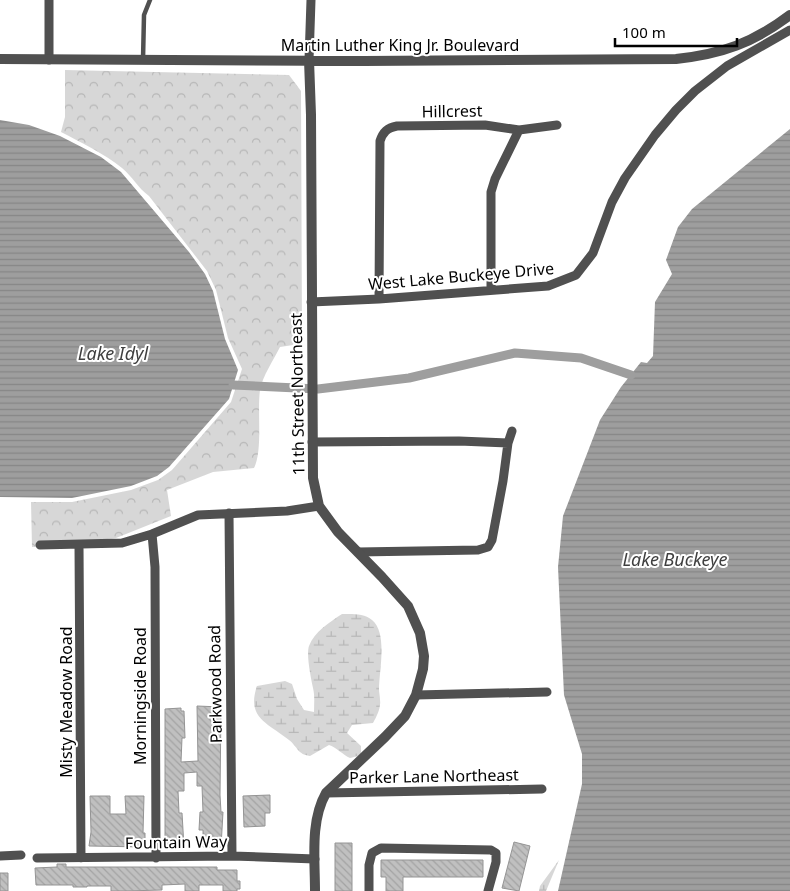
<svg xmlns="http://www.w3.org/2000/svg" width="790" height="891" font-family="'Noto Sans',sans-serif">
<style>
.forest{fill:url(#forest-crowns)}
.wetland{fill:url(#wetland-marsh)}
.water{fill:url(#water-rules)}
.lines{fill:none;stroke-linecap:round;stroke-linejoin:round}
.canal{stroke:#9e9e9e;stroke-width:9}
.building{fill:url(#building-back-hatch);stroke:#949494}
.service{stroke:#505050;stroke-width:4.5}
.minor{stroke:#505050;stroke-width:9}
.tertiary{stroke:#505050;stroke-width:10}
.labels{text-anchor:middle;stroke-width:4;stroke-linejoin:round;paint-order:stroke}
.street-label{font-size:16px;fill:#000;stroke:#fff}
.water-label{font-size:18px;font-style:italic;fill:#3f3f3f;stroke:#fff}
</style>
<defs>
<pattern id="forest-crowns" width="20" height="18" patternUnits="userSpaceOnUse" patternTransform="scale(1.25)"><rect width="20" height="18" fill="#d7d7d7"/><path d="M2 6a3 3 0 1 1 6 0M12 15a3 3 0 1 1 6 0" fill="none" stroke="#b7b7b7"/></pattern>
<pattern id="wetland-marsh" width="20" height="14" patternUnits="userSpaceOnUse" patternTransform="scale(1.25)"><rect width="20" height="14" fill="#d7d7d7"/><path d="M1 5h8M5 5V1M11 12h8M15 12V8" fill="none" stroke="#b7b7b7"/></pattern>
<pattern id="water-rules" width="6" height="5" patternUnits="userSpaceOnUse" patternTransform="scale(1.25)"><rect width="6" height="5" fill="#9e9e9e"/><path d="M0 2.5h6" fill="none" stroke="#868686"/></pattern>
<pattern id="building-back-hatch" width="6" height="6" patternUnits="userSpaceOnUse" patternTransform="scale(1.25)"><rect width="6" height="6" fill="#c0c0c0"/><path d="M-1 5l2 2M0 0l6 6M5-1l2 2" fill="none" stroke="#a3a3a3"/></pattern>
</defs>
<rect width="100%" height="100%" fill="#fff"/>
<path class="forest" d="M65,70l224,5 12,16 1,247 -9,7 -13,2c-6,12 -18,30 -20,43 -3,22 3,60 -6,78l-41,4 -46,18 4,26 -55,22 -84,9 -1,-45h41l59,-12 27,-10 14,-10 59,-68 11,-33 -14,-31 -12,-48 -9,-19 -58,-75c-11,-8 -17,-20 -27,-28 -19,-15 -40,-25 -61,-36l4,-15z"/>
<path class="wetland" d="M342,614c10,0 22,-1 30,6 16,13 7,51 7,69 0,4 1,7 1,11 1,8 -3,16 -7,23l-21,2 -5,8 14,13v8l-3,2 -8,2c-7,-3 -14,-11 -21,-13l-19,11c-13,-2 -12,-9 -21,-16 -21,-17 -43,-22 -32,-54l28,-5 7,3 5,15 7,11 10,2c0,-8 1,-16 -1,-24 -2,-10 -7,-33 -4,-42 5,-14 21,-24 33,-32z
M559,860l-13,31h-7l1,-5z"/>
<path class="water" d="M0,120l29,5 31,11 41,21 20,15 68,80 16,22 8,17 12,48 13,31 -9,29 -60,68 -12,9 -26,10 -59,12 -72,-1z
M790,129v762h-232l24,-107v-30l-18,-59 -6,-128 5,-51 37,-96 21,-33 20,-25 6,1 6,-7 2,-54 17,-28 -6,-14 12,-33 14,-18z"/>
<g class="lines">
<path class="canal" d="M233,385l85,4 91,-11 106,-25 66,5 50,17"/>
</g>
<path class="building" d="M197,706l24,1 -1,88 1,17h2l-2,35h-18v-17h-4l1,-18h3l-1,-26h-5v-14l-13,1v18h-6l1,22h3l2,34 -19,1v-139l16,-1v3h3l1,27h-3l-1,24 17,-1z
M270,795v18h-5v13l-21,1 -1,-31z
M90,796h20v18h16l-1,-18h19l-1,37h2v14l-56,-1 2,-14z
M514,842l16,4 -11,45 -17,-3z
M335,843h17v48h-17z
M381,860h102v17h-80v14h-17v-14h-5z
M57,864h9v3h151v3h20v11h3v8h-3v2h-14v-6h-24v6h-14v-7l-23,1v5l-37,1h-14v-5h-24v1h-14v-2h-37l-1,-17 22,-1z
M0,873h8v18h-8z"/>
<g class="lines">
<path class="service" d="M143,60l1,-45 6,-15"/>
<path class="minor" d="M49,0v60
M309,60l2,-60
M491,290v-98l4,-13 24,-49
M379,299l1,-158c3,-9 7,-13 17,-15l88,-1 34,5 38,-5
M311,302l68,-3 169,-13 28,-11 17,-22 19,-51 13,-24 30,-43 21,-25 19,-19 32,-25 63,-36
M312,442l147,-1 49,2
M229,513l3,343
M152,534l3,33 1,291
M40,545l82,-2 30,-9 46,-19 89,-4 32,-5
M79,545l2,313
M358,552l120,-2 10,-3 4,-7 11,-59 5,-38 4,-12
M416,695l131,-3
M326,793l216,-4
M0,856l21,-1
M37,858l195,-2 83,3
M369,891v-26l3,-12 9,-5 110,2 5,3v9l-8,29"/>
<path class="tertiary" d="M0,59l364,2 312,-2c46,-5 77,-16 114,-44
M309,60l2,55 2,363 6,28 19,26 44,45 26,29 12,27 4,23 -1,13 -7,26 -11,21 -20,21 -59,56c-16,28 -11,66 -11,98"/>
</g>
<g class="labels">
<g class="street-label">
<text x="400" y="51">Martin Luther King Jr. Boulevard</text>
<text transform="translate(452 111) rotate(-1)" y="6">Hillcrest</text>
<text transform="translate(461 276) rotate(-5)" y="6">West Lake Buckeye Drive</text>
<text transform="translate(297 394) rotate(-91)" y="6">11th Street Northeast</text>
<text transform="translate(215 684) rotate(-91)" y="6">Parkwood Road</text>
<text transform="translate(140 696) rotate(-90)" y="6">Morningside Road</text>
<text transform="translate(66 702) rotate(-90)" y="6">Misty Meadow Road</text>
<text transform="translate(434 776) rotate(-1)" y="6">Parker Lane Northeast</text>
<text transform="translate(176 842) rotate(-1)" y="6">Fountain Way</text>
</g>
<g class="water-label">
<text x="113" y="360">Lake Idyl</text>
<text x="675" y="566">Lake Buckeye</text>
</g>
</g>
<path d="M615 38v8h122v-8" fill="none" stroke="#000000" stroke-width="2.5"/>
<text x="622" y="38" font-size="15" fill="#000000" stroke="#ffffff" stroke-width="4" paint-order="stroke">100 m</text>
</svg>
